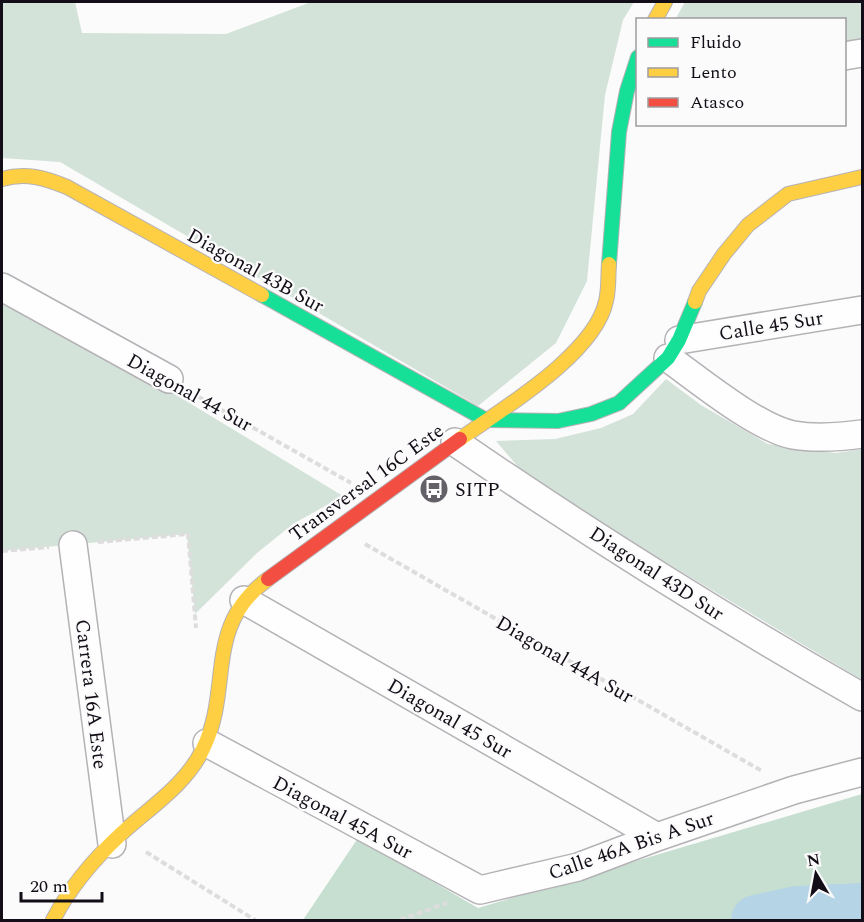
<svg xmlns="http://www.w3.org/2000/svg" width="864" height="922" font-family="Spectral,serif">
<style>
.green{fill:#d4e3d9}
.forest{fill:#c7dfd0}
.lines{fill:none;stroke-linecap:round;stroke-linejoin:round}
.river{stroke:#b5d4e6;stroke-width:50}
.street-casing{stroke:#b5b2b7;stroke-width:30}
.fast-casing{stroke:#b5b2b7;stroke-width:16}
.slow-casing{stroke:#b5b2b7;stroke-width:16}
.jam-casing{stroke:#b5b2b7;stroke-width:16}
.path{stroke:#ddd;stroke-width:4;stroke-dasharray:6 3;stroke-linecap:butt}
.street{stroke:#fefefe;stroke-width:27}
.fast{stroke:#16e098;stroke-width:14}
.slow{stroke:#ffcf43;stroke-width:14}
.jam{stroke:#f24e42;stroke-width:14}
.labels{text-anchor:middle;stroke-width:4.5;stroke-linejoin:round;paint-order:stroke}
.street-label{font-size:20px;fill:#130d17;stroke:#fbfbfb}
.poi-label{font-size:20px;fill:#130d17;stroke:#fbfbfb;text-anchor:start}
</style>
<rect width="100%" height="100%" fill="#fbfbfb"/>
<path class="green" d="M2,2h73l7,31 144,1 85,-32h323l-11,18 -18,75 -18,186 -31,62 -78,63 -418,-244 -58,-4z
M685,2h177v41l-17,3 -1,-26h-169z
M6,292l337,204 -50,28 -36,29 -62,61 -8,-80 -185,17v-258z
M666,379l35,26 67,39 68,9 26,-4v231l-332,-199 -34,-40 59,-2 46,-11 32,-14z"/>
<path class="forest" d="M862,794v126h-559l55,-82 120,70z"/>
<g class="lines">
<path class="river" d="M756,920l41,-9 65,-3"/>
<g class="street-casing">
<path id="street" d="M844,56l18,-3
M2,287l167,92
M679,340l183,-30
M668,358c31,22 89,70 125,77 23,4 47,2 69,-1
M455,442c133,91 268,176 407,255
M73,545l39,299
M244,600l413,237
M207,743l273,147 98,-23 79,-30 137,-47 68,-18"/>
</g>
<g class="fast-casing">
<path id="fast" d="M609,264l10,-132 8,-41 11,-34
M262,295l224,125 72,1 33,-7 28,-11 49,-45 11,-18 16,-38"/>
</g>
<g class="slow-casing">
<path id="slow" d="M655,20l10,-18
M2,179c24,-7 43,-1 65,8l195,108
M695,302l4,-11 25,-37 24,-29 40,-31 74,-17
M460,439c42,-30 135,-85 146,-138 3,-11 2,-25 3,-37
M53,920c17,-33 41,-61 68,-86 28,-26 65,-49 82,-85 30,-61 0,-123 65,-170"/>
</g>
<g class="jam-casing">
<path id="jam" d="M268,579l192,-140"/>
</g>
<path class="path" d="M190,392l161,91
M98,542l90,-8 8,94
M365,544l397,227
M2,551l47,-4
M146,852l109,68
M400,920l47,-17"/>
<use href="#street" class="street"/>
<use href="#fast" class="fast"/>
<use href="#slow" class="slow"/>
<use href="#jam" class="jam"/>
</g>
<defs>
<g id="bus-disc" transform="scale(1.5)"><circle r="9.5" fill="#646067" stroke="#fbfbfb"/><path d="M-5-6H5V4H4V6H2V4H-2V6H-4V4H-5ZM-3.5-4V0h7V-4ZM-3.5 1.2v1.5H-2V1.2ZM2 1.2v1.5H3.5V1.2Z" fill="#fff"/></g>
</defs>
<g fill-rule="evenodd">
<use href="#bus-disc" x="434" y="489"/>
</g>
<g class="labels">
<g class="street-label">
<text transform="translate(256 270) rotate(29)" y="7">Diagonal 43B Sur</text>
<text transform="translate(771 325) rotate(-9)" y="7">Calle 45 Sur</text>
<text transform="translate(190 392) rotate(29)" y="7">Diagonal 44 Sur</text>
<text transform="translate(366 482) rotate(-36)" y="7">Transversal 16C Este</text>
<text transform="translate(657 573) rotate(33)" y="7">Diagonal 43D Sur</text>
<text transform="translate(565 659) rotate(30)" y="7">Diagonal 44A Sur</text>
<text transform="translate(92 694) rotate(83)" y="7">Carrera 16A Este</text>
<text transform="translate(450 718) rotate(30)" y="7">Diagonal 45 Sur</text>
<text transform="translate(343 817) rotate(28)" y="7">Diagonal 45A Sur</text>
<text transform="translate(631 845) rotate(-19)" y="7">Calle 46A Bis A Sur</text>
</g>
<g class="poi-label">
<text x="455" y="496">SITP</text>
</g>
</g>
<rect width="864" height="922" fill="none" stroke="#130d17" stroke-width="6"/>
<rect x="636" y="18" width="210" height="108" fill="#fbfbfb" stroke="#9e9ca0" stroke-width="1.5"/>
<rect x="648" y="38" width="30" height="9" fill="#16e098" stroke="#9e9ca0" stroke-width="1.5"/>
<text x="690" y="48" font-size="18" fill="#130d17">Fluido</text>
<rect x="648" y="68" width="30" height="9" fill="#ffcf43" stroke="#9e9ca0" stroke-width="1.5"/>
<text x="690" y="78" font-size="18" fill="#130d17">Lento</text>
<rect x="648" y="98" width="30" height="9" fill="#f24e42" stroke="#9e9ca0" stroke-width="1.5"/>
<text x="690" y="108" font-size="18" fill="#130d17">Atasco</text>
<g transform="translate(816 874) rotate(350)" stroke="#fbfbfb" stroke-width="4.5" paint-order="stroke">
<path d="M0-4.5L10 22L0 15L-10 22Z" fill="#130d17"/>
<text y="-9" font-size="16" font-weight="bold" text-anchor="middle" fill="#130d17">N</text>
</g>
<path d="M21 892v9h81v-9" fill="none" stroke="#130d17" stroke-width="3"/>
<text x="30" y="892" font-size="18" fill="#130d17" stroke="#fbfbfb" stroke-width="4.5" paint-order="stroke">20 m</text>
</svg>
